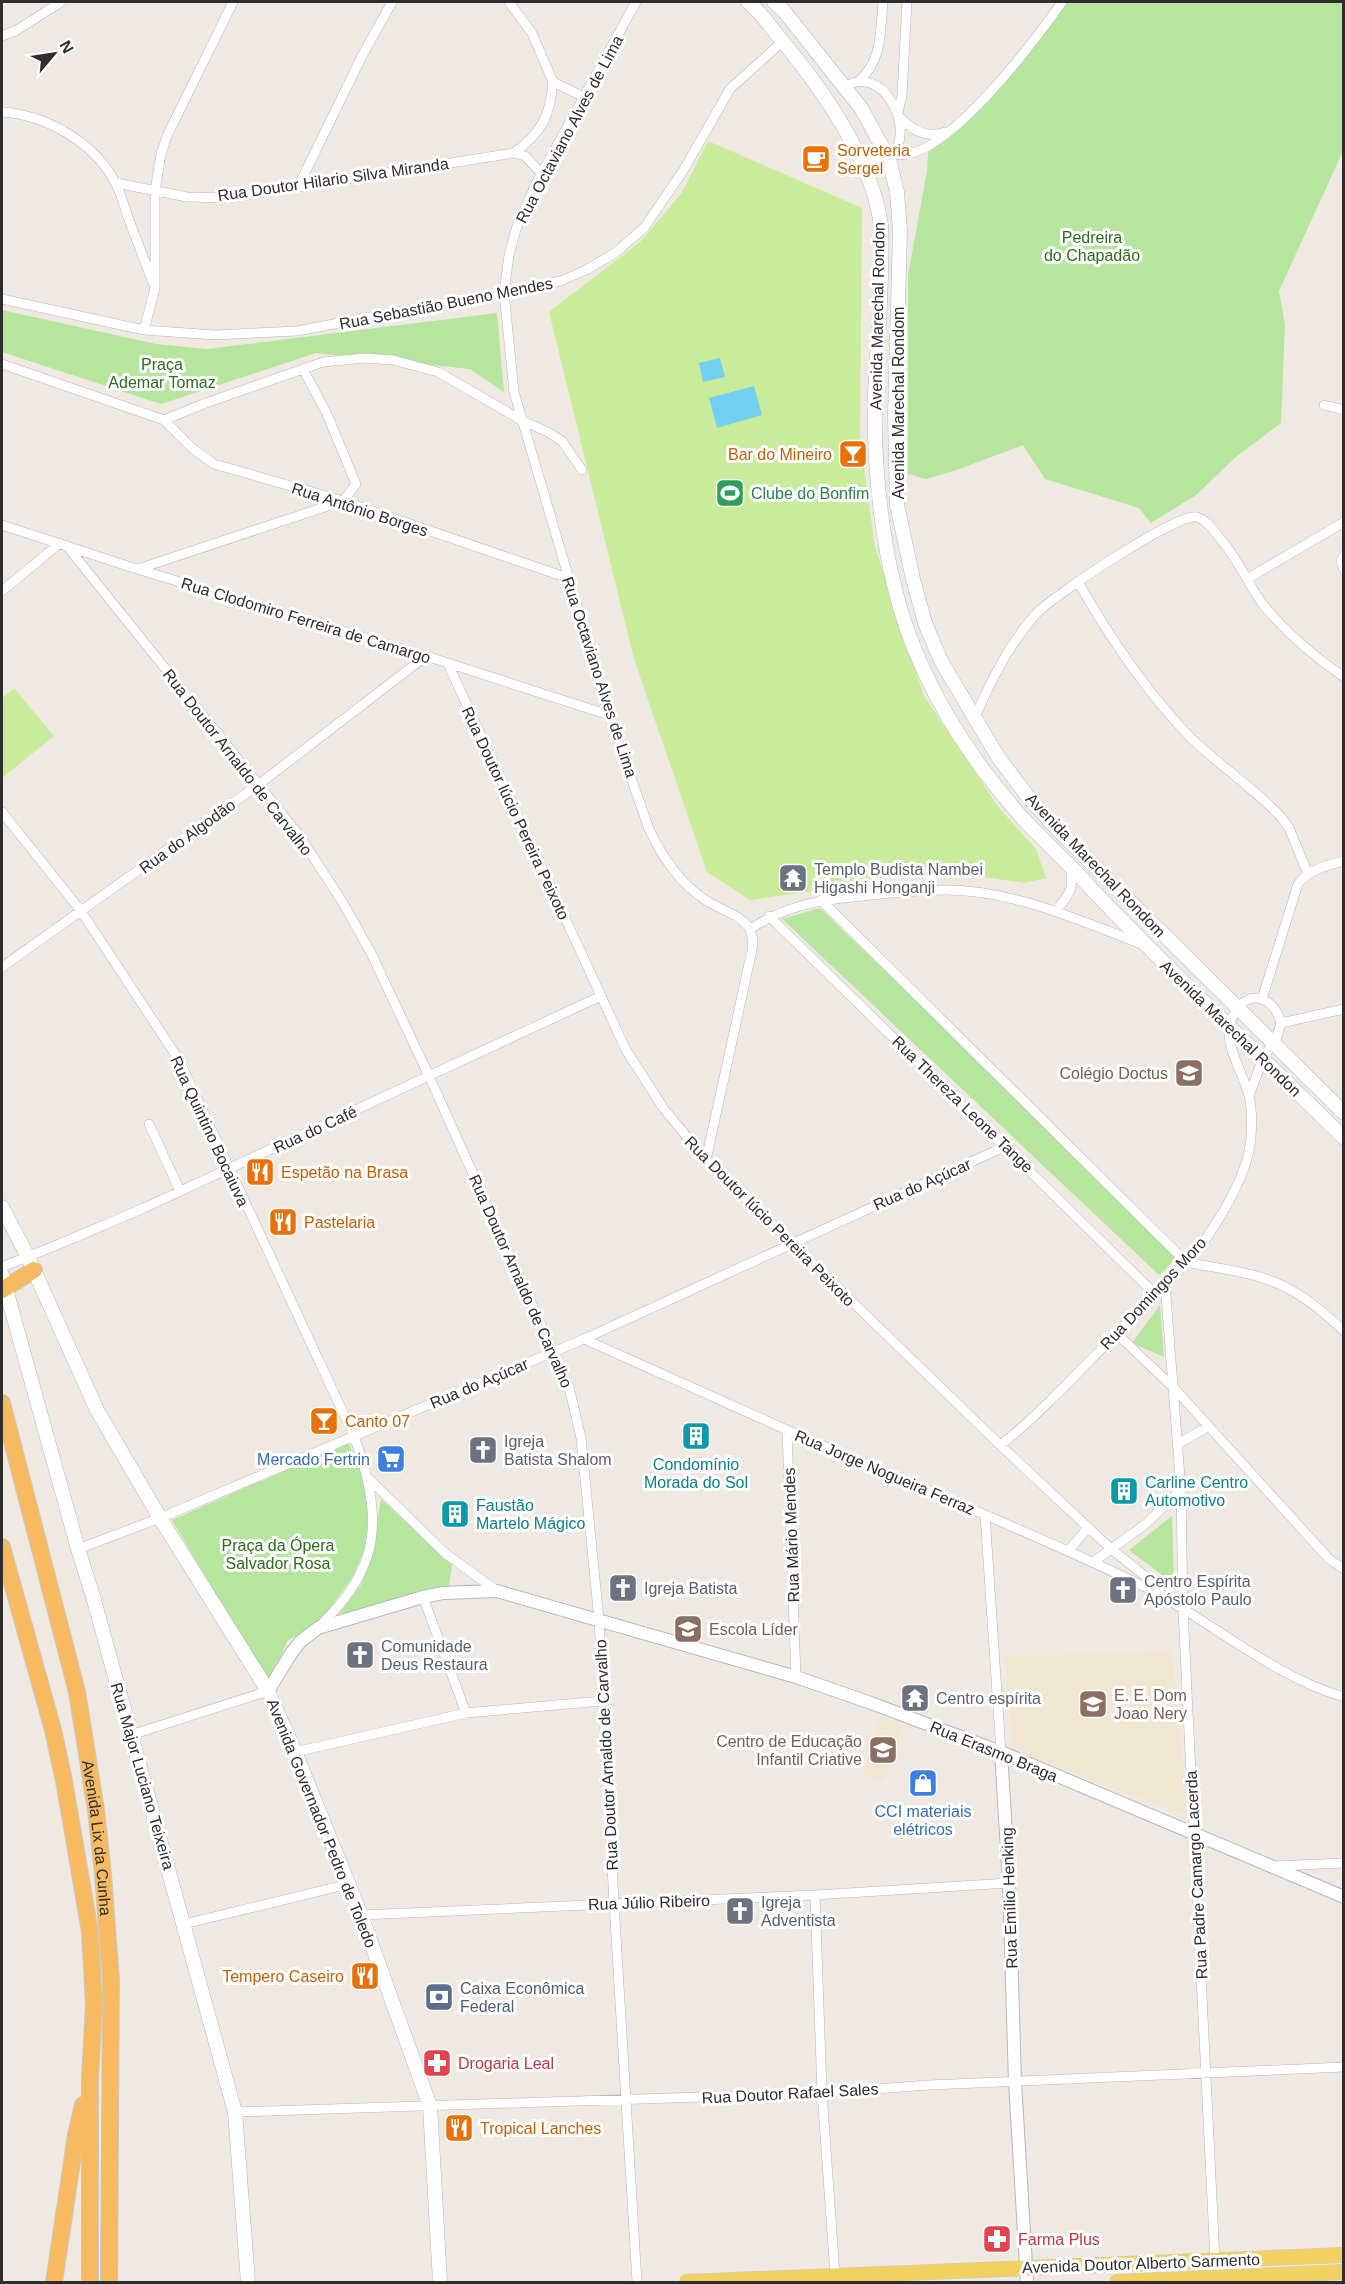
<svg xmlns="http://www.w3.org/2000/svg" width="1345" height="2284" font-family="Arial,sans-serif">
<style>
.education{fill:#f0e6d1}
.green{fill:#b6e59e}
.pitch{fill:#c9ec9a}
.water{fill:#75cff0}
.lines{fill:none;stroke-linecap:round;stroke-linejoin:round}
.minor-casing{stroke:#b4b7c1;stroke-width:10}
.tertiary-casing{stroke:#b4b7c1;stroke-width:14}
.secondary-casing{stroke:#b4b7c1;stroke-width:15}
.primary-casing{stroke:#c9c9c9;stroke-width:16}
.trunk-casing{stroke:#c9c9c9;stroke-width:18}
.minor{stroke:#fff;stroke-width:9}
.tertiary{stroke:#fff;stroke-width:12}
.secondary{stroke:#fff;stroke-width:14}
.primary{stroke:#f2d163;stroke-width:15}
.trunk{stroke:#f8ba60;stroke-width:16}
.labels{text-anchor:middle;stroke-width:6;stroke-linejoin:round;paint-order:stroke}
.street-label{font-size:16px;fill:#2e2e2e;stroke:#fff}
.food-label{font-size:16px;fill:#c56008;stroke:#fff;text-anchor:start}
.park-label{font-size:16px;fill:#2c6e1b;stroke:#fff}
.leisure-label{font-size:16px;fill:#27864d;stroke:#fff;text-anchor:start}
.worship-label{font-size:16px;fill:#5b616d;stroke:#fff;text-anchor:start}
.education-label{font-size:16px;fill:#785e54;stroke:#fff;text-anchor:end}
.shop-label{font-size:16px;fill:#366cbe;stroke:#fff;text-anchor:end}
.culture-label{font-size:16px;fill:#0d838f;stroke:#fff;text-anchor:start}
.service-label{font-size:16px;fill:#4e5e75;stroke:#fff;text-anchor:start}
.health-label{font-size:16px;fill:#be3a42;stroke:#fff;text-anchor:start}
</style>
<rect width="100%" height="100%" fill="#efe9e1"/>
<path class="education" d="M1172,1652l16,164 -175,-65 -8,-95z
M880,1716l24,10 -20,55 -21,-6z"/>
<path class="green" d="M1069,2h274v149l-64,140 6,33 -4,99 -44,33 -41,39 -45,28 -12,-15 -94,-29 -22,-34 -66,25 -31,9 -18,-5v-199l19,-104 1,-18 40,-34z
M2,310l154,34 51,5 290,-36 7,79 -34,-23 -154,-16 -155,51 -159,-52z
M820,908l359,348 -20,19 -377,-356z
M1160,1305l4,52 -32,-14z
M348,1443l12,19 7,22 1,57 -15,35 -25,35 -13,15 -28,15 -17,44 -98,-165z
M381,1499l71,65 -3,22 -110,28 23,-31 12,-40z
M1172,1516l2,68 -45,-34z"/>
<path class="pitch" d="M708,141l154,67 -2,231 15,108 49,149 75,112 37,41 10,29 -22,5 -53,-8 -86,1 -32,9 -103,15 -43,-28 -73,-213 -85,-347 91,-70 41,-48z
M14,688l40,48 -52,42v-80z"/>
<path class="water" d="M720,358l5,19 -22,5 -4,-19z
M754,386l8,29 -45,13 -8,-30z"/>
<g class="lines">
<g class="minor-casing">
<path id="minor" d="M509,2l23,31 21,49 31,15
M636,2l-99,180 -20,44 -8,29 -5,37 10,100 95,323 40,114c14,29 31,55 58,72 14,9 34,14 43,28 37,-24 70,-29 113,-33 27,-3 55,-6 83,-6 68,0 135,31 198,55
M2,36l15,-6 44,-28
M859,81c24,-22 21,-49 24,-79
M845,87c36,-25 73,41 46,70
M2,112c44,3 92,30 113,70 6,11 9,24 13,35 8,22 17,44 25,66
M898,112l4,-17 5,-93
M900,118c13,13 28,21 46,14
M514,153c28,-21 36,-36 39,-71
M894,154c48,12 142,-115 168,-152
M116,183l71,14 41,1 286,-45 11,3 17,18
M299,185l63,-129 30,-54
M2,299l142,31 71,5 82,-4 264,-50 25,-11 29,-17 29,-25 39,-57 47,-82 53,-48
M144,330l11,-42v-97l6,-37 6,-18 66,-134
M2,364l162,56 42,-17 117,-41 42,-4 28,2 45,12 85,49 25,11 14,9 20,29
M1324,405l20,5
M164,420l28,28 22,16 129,37 225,77
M2,525l135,44 289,87 183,59
M66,545l233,290 44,68 28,50 58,123 140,311 12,51 18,182 15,283 23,379
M1344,555l-3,6 3,9
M138,569l205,-68 13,-17 -29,-70 -24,-45
M1247,579l97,-57
M1078,582c32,56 68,110 113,156 29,28 63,50 90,79l8,11 19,46
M2,591l58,-48
M448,664l178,386 38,59 42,51 294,285 110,103 35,28 16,18
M975,717c16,-36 33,-71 60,-102 16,-18 143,-103 162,-98 11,3 19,17 26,25 17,20 26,45 42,65 22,26 51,51 79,70
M2,812l79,99 98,149 175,376c19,55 32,105 -5,156 -8,13 -20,24 -30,35
M821,900l365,362c34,7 73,10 103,27 21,11 37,26 55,42
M1056,911c15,-19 18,-21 14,-45
M769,916l386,378
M2,967l256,-182 168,-129
M1262,999l36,-115c10,-14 29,-19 46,-23
M1281,1023l63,-14
M149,1124l31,67
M706,1160l46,-210 1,-10 -3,-11
M2,1267l55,-22 87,-37 457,-212
M1165,1283l16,207 2,120 32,650
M1117,1334l57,54 155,171 15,10
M584,1339c68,30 135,61 203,91 117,51 235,98 350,153 69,33 133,93 207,114
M787,1430l9,247
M1178,1444l31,-18
M1000,1445c24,-17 43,-38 64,-58 24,-25 49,-49 73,-75 26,-26 56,-52 76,-84 17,-26 36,-60 38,-91 1,-13 1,-28 -2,-41 -6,-26 -30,-56 -15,-82 14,-26 40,-18 47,9l-4,14 -14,21 -14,38
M369,1479l77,75 51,37
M985,1515l16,237
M78,1549l82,-31 424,-179 422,-193
M1068,1551l20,-23
M1093,1562l54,-39 34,-33
M423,1597l43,116
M131,1735l137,-44
M295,1752l171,-39 136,-12
M1274,1866l70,-3
M815,1895l7,198 13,182
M361,1915l454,-20 194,-12
M184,1924l165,-40
M235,2112l587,-19 107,-8 415,-18"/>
</g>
<g class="tertiary-casing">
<path id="tertiary" d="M268,1691l24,-39 9,-11 17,-13 105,-31 20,-4 54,-2 299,86 75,26 130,49 343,145
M1001,1752l8,131 6,199 12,200"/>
</g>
<g class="secondary-casing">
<path id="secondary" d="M748,2c12,9 21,23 31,35 41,49 90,118 101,182 3,17 1,36 1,54 -1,41 -4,81 -6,122 -2,76 8,169 34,240 26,70 68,133 118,188 16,16 32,32 48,48 86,93 179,178 269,267
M774,2l10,9 77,97 28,51 8,33 3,38 -5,186 2,89 16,74 12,44 16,38 57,96 28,37 29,33 289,286
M860,157l18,5 11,-3
M2,1207l26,50 69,153 63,108 108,173 27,61 66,163 69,191 10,176
M2,1275l76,274 14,44 143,519 13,170"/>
</g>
<g class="primary-casing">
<path id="primary" d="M687,2282l657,-27
M1117,2282l227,-10"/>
</g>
<g class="trunk-casing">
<g id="trunk">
<path d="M2,1290l32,-20"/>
<path id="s1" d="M2,1403l75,289 19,118 7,65 8,105 -2,302"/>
<path d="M2,1547l51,183 11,51 26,151 4,72 -4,74v204"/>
<path d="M54,2282l22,-147 7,-30"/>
</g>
</g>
<use href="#minor" class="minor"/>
<use href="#tertiary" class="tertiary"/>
<use href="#secondary" class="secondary"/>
<use href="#primary" class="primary"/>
<use href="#trunk" class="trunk"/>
</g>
<defs>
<g id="cafe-square" transform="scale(1.5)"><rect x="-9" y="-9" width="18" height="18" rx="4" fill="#e8710a" stroke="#fff"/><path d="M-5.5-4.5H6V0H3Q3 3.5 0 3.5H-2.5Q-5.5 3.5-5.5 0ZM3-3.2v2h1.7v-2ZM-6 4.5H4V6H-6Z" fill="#fff"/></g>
<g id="bar-square" transform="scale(1.5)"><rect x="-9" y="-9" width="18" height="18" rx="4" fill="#e8710a" stroke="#fff"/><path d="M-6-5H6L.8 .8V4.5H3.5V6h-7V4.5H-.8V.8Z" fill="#fff"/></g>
<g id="stadium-square" transform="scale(1.5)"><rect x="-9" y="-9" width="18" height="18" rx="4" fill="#2e9e5b" stroke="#fff"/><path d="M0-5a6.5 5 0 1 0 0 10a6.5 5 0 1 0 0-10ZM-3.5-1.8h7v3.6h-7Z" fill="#fff"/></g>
<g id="temple-square" transform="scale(1.5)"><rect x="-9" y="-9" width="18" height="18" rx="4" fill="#6b7280" stroke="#fff"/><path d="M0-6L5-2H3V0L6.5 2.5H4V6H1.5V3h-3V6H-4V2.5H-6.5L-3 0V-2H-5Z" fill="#fff"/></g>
<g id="school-square" transform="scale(1.5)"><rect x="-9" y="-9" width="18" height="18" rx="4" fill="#8d6e63" stroke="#fff"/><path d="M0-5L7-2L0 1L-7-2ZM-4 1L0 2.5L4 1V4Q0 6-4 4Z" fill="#fff"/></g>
<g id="restaurant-square" transform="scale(1.5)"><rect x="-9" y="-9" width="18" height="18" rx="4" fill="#e8710a" stroke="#fff"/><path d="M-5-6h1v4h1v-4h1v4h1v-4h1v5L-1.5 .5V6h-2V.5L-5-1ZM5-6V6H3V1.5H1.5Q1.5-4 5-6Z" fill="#fff"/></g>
<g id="building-square" transform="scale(1.5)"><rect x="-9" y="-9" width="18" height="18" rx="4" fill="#0f9aa8" stroke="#fff"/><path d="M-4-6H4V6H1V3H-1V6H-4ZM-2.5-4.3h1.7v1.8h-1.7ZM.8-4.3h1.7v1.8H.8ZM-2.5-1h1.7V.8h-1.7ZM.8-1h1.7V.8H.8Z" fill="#fff"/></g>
<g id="church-square" transform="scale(1.5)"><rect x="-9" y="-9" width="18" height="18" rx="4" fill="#6b7280" stroke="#fff"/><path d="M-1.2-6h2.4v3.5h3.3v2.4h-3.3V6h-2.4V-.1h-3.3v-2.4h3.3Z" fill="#fff"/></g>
<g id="supermarket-square" transform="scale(1.5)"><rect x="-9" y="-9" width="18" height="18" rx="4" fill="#3f7fe0" stroke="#fff"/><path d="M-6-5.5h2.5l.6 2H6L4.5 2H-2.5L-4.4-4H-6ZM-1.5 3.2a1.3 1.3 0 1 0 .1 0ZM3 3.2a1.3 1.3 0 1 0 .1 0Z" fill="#fff"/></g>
<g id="university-square" transform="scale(1.5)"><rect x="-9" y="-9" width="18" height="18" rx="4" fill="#8d6e63" stroke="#fff"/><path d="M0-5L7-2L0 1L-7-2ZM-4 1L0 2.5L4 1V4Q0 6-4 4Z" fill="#fff"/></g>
<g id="shop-square" transform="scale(1.5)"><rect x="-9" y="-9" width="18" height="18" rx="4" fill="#3f7fe0" stroke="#fff"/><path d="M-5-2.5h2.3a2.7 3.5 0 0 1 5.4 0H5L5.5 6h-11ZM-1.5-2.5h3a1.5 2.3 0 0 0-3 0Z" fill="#fff"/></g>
<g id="bank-square" transform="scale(1.5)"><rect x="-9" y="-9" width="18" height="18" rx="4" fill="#5c6f8a" stroke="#fff"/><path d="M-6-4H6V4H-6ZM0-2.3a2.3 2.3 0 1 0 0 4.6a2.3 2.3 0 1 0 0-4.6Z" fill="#fff"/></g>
<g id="pharmacy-square" transform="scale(1.5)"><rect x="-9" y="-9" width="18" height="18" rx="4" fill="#e0444e" stroke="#fff"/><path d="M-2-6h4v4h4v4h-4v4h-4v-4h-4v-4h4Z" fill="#fff"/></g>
</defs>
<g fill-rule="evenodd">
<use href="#cafe-square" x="816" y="159"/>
<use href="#bar-square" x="853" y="454"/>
<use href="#stadium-square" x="730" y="493"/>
<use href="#temple-square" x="793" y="878"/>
<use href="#school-square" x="1189" y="1073"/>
<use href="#restaurant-square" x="260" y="1172"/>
<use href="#restaurant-square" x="283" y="1222"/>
<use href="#bar-square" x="324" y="1421"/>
<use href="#building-square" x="696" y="1436"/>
<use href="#church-square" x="483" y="1450"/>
<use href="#supermarket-square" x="391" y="1459"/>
<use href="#building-square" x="1124" y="1491"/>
<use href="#building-square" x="455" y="1514"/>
<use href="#church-square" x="623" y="1588"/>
<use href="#church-square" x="1123" y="1590"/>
<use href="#university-square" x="688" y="1629"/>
<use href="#church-square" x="360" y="1655"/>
<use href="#temple-square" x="915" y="1698"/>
<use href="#school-square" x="1093" y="1704"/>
<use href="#school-square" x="883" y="1750"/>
<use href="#shop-square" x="923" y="1783"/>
<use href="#church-square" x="740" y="1911"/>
<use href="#restaurant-square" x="365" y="1976"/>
<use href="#bank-square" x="439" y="1997"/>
<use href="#pharmacy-square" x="437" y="2063"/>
<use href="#restaurant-square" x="459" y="2128"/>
<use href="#pharmacy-square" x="997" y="2239"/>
</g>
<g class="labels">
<g class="street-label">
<text transform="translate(569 129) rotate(-62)" y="6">Rua Octaviano Alves de Lima</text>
<text transform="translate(333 179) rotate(-8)" y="6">Rua Doutor Hilario Silva Miranda</text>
<text transform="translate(446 303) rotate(-11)" y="6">Rua Sebastião Bueno Mendes</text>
<text transform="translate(877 316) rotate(-89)" y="6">Avenida Marechal Rondon</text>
<text transform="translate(898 403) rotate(-90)" y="6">Avenida Marechal Rondom</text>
<text transform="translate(360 509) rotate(18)" y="6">Rua Antônio Borges</text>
<text transform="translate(306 620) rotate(17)" y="6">Rua Clodomiro Ferreira de Camargo</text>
<text transform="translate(600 677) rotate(72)" y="6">Rua Octaviano Alves de Lima</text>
<text transform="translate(238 762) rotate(52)" y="6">Rua Doutor Arnaldo de Carvalho</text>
<text transform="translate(516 813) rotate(65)" y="6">Rua Doutor lúcio Pereira Peixoto</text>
<text transform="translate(187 836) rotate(-36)" y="6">Rua do Algodão</text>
<text transform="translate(1096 865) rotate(46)" y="6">Avenida Marechal Rondom</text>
<text transform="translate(1231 1028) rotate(44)" y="6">Avenida Marechal Rondon</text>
<text transform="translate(963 1104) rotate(44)" y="6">Rua Thereza Leone Tange</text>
<text transform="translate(315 1129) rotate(-25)" y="6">Rua do Café</text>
<text transform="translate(210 1131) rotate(65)" y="6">Rua Quintino Bocaiuva</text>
<text transform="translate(922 1184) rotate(-24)" y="6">Rua do Açúcar</text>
<text transform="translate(770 1221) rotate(45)" y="6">Rua Doutor lúcio Pereira Peixoto</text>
<text transform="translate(521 1281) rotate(66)" y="6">Rua Doutor Arnaldo de Carvalho</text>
<text transform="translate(1153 1293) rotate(-47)" y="6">Rua Domingos Moro</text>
<text transform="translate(479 1383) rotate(-23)" y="6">Rua do Açúcar</text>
<text transform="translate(885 1472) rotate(23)" y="6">Rua Jorge Nogueira Ferraz</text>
<text transform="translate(791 1535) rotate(-92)" y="6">Rua Mário Mendes</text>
<text transform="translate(994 1751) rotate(22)" y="6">Rua Erasmo Braga</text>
<text transform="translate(606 1755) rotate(-93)" y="6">Rua Doutor Arnaldo de Carvalho</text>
<text transform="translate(143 1776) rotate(74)" y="6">Rua Major Luciano Teixeira</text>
<text transform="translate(322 1823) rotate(68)" y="6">Avenida Governador Pedro de Toledo</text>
<text dy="6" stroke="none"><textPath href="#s1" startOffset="446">Avenida Lix da Cunha</textPath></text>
<text transform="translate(1196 1875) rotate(-93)" y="6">Rua Padre Camargo Lacerda</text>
<text transform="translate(1009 1898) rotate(-92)" y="6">Rua Emílio Henking</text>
<text transform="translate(649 1902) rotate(-2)" y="6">Rua Júlio Ribeiro</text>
<text transform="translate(790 2093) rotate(-3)" y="6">Rua Doutor Rafael Sales</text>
<text transform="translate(1141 2263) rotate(-2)" y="6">Avenida Doutor Alberto Sarmento</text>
</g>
<g class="food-label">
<text x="837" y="156">Sorveteria<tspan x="837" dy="18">Sergel</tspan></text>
<text x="832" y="460" text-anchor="end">Bar do Mineiro</text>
<text x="281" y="1178">Espetão na Brasa</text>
<text x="304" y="1228">Pastelaria</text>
<text x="345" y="1427">Canto 07</text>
<text x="344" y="1982" text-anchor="end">Tempero Caseiro</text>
<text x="480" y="2134">Tropical Lanches</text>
</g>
<g class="park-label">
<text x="1092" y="243">Pedreira<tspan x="1092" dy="18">do Chapadão</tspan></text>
<text x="162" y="370">Praça<tspan x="162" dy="18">Ademar Tomaz</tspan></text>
<text x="278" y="1551">Praça da Ópera<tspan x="278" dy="18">Salvador Rosa</tspan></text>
</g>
<g class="leisure-label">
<text x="751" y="499">Clube do Bonfim</text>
</g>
<g class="worship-label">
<text x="814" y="875">Templo Budista Nambei<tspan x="814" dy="18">Higashi Honganji</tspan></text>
<text x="504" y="1447">Igreja<tspan x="504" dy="18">Batista Shalom</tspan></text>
<text x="1144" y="1587">Centro Espírita<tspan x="1144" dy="18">Apóstolo Paulo</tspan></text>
<text x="644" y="1594">Igreja Batista</text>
<text x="381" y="1652">Comunidade<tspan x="381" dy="18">Deus Restaura</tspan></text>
<text x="936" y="1704">Centro espírita</text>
<text x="761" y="1908">Igreja<tspan x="761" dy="18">Adventista</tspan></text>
</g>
<g class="education-label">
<text x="1168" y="1079">Colégio Doctus</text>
<text x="709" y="1635" text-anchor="start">Escola Líder</text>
<text x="1114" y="1701" text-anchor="start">E. E. Dom<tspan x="1114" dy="18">Joao Nery</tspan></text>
<text x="862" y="1747">Centro de Educação<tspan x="862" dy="18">Infantil Criative</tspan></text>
</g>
<g class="shop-label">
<text x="370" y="1465">Mercado Fertrin</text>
<text x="923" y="1817" text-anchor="middle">CCI materiais<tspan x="923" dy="18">elétricos</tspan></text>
</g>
<g class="culture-label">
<text x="696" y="1470" text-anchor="middle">Condomínio<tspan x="696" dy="18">Morada do Sol</tspan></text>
<text x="1145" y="1488">Carline Centro<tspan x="1145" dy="18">Automotivo</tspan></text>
<text x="476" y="1511">Faustão<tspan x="476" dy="18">Martelo Mágico</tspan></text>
</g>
<g class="service-label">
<text x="460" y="1994">Caixa Econômica<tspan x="460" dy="18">Federal</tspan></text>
</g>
<g class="health-label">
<text x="458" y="2069">Drogaria Leal</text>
<text x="1018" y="2245">Farma Plus</text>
</g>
</g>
<rect width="1345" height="2284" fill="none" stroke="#2e2e2e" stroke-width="6"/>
<g transform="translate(54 54) rotate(61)" stroke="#ffffff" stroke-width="4.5" paint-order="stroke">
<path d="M0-4.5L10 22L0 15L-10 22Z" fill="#2e2e2e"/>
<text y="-9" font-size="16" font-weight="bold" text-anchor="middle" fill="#2e2e2e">N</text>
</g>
</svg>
